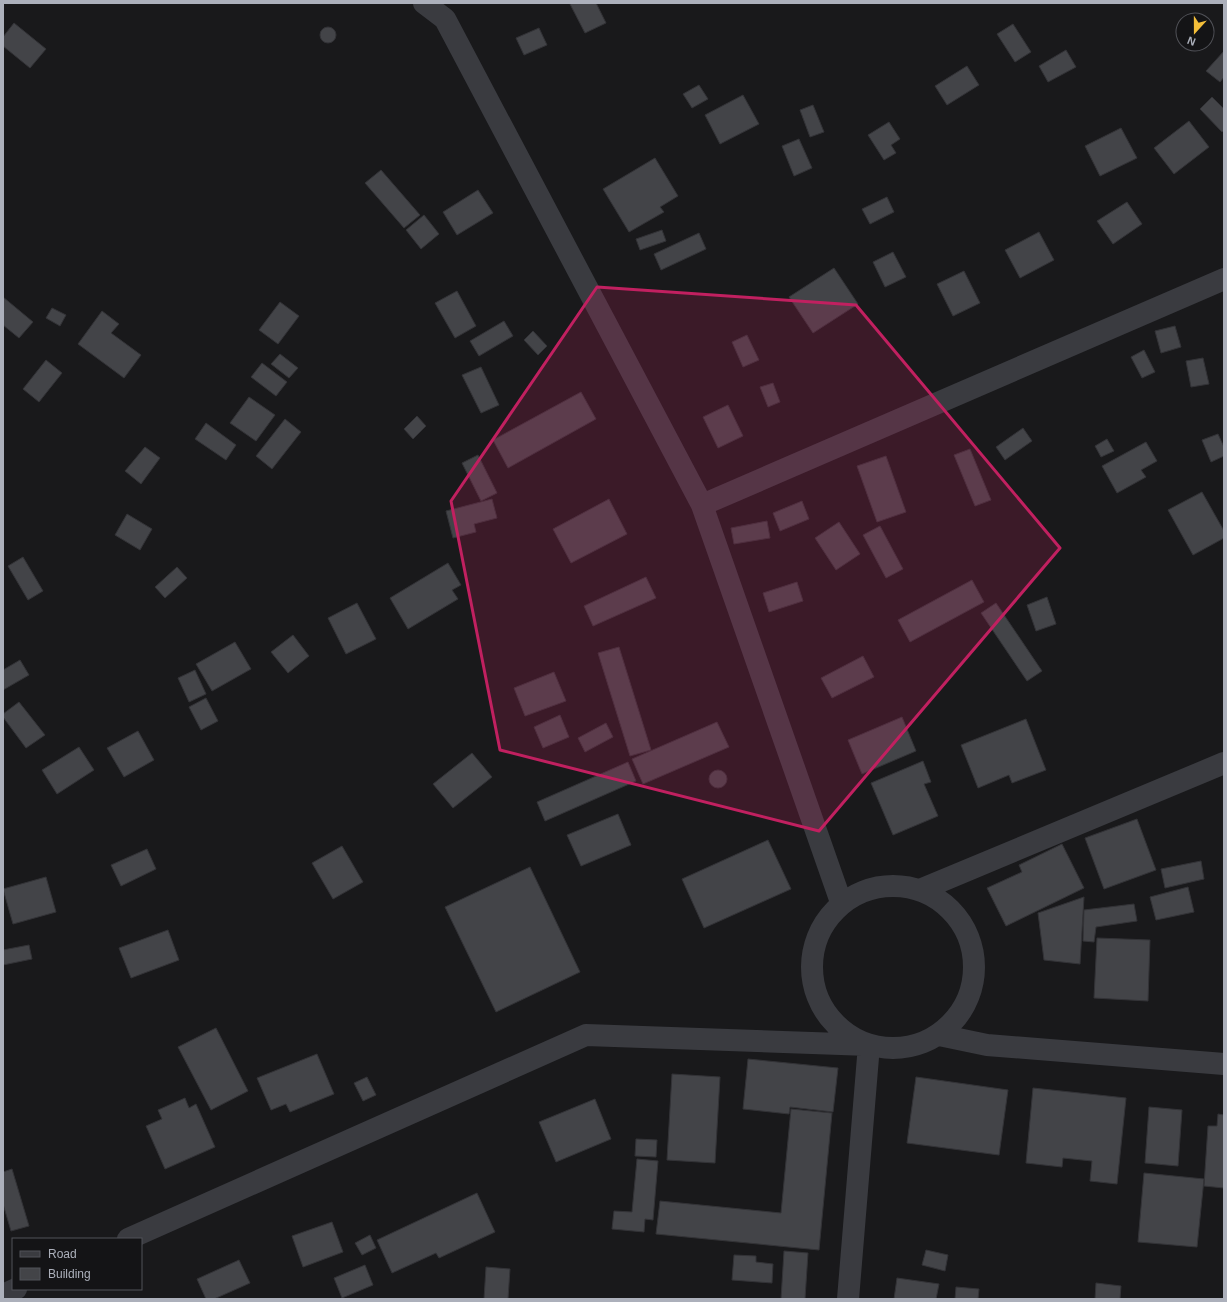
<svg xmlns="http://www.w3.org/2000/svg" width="1227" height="1302" font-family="Helvetica,sans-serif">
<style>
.building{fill:#434448;stroke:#333337}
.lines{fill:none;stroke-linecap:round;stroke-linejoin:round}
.minor{stroke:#3a3b40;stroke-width:22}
.marked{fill:#c12060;fill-opacity:0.2;stroke:#c12060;stroke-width:3;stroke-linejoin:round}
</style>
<rect width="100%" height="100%" fill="#19191b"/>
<path class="building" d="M573,3h23l10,20 -21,10 -15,-29z
M14,23l32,26 -16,19 -27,-22v-9z
M1013,24l18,28 -16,10 -18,-28z
M320 35a8 8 0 1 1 16 0a8 8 0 1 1-16 0Z
M539,28l8,17 -23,10 -8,-17z
M1066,50l10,17 -28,15 -9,-16z
M1224,51v26l-4,5 -14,-11z
M967,66l12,19 -32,20 -12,-19z
M699,85l9,14 -16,9 -9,-14z
M743,95l16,29 -39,20 -15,-29z
M1212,97l12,12v21l-2,2 -22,-23z
M813,105l11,27 -14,5 -10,-27z
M1189,121l20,26 -35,27 -20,-26z
M889,122l11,17 -9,6 5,8 -12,7 -16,-25z
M1121,128l16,30 -37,18 -15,-30z
M799,139l13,29 -18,8 -12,-30z
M655,158l23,38 -18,11 4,5 -35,20 -26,-43z
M381,170l39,45 -16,13 -39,-45z
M478,190l15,23 -36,22 -14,-23z
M887,197l7,15 -24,12 -8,-15z
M1127,202l15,22 -29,20 -16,-23z
M424,215l15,19 -18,15 -15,-19z
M662,230l4,11 -26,9 -4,-11z
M1039,232l15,28 -34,18 -15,-28z
M699,233l7,16 -45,21 -7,-16z
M893,252l13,25 -21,10 -12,-25z
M834,268l24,36 -45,29 -24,-36z
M964,271l16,32 -27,13 -16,-32z
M457,291l19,35 -21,12 -20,-35z
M3,297l30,25 -14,16 -16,-13z
M280,302l19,14 -21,28 -19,-14z
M52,308l14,7 -6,11 -14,-8z
M102,311l17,13 -8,9 30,22 -17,23 -46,-34z
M504,321l9,15 -34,20 -9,-15z
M1175,326l6,21 -20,6 -6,-22z
M533,331l14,15 -9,9 -14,-15z
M747,335l12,25 -16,7 -11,-25z
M1144,350l11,22 -13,6 -11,-21z
M280,354l18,14 -9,10 -18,-14z
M1203,358l6,26 -18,3 -5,-26z
M46,360l16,13 -23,29 -16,-13z
M262,363l25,19 -11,14 -25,-19z
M481,367l18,38 -18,8 -19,-38z
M773,383l7,19 -12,5 -8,-20z
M581,392l15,27 -88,49 -15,-28z
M249,397l26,18 -19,26 -26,-18z
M728,405l15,31 -25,12 -15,-31z
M417,416l9,10 -13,13 -9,-10z
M285,419l16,13 -29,37 -16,-13z
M206,423l30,22 -10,15 -31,-21z
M1023,428l9,13 -27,19 -9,-13z
M1218,434l6,13v9l-13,6 -9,-22z
M1107,439l7,12 -13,6 -6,-11z
M1146,442l11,19 -16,9 5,7 -29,16 -15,-27z
M145,447l15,11 -19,26 -16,-13z
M970,449l21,51 -16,6 -21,-51z
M478,455l19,38 -16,8 -19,-38z
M886,456l20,56 -29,10 -20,-56z
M1202,492l22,39v7l-31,17 -25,-45z
M492,499l5,19 -23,6 2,8 -23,6 -7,-27z
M609,499l18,35 -56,29 -18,-34z
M802,501l7,18 -29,12 -7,-18z
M127,514l25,15 -12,21 -25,-15z
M767,521l3,17 -36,6 -3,-16z
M839,522l21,32 -24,16 -21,-32z
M880,526l23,43 -17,9 -23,-43z
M23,557l20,34 -15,9 -20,-34z
M448,563l13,22 -9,5 6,9 -50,30 -18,-31z
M177,567l10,11 -22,20 -10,-11z
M646,577l10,21 -63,28 -9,-20z
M972,580l12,22 -74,40 -12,-22z
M797,582l6,19 -34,11 -6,-19z
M1047,597l9,27 -20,7 -9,-26z
M357,603l19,36 -30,15 -18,-36z
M996,603l46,68 -15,10 -46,-68z
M293,635l16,21 -21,17 -17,-21z
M235,642l16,27 -39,22 -16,-27z
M619,647l32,103 -21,6 -32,-103z
M863,656l11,21 -42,21 -11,-20z
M20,660l9,15 -26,15v-20z
M195,670l11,24 -17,8 -11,-24z
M554,672l12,29 -41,15 -11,-28z
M206,698l12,23 -17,9 -12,-23z
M19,702l26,33 -19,13 -23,-31v-3z
M560,715l9,22 -26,11 -9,-21z
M902,717l14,34 -54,23 -14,-34z
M1026,719l20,51 -34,13 -3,-8 -31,13 -17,-43z
M717,722l12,25 -86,37 -11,-25z
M606,723l7,14 -28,15 -7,-14z
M138,731l16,29 -30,17 -17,-29z
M79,747l15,23 -37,24 -15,-24z
M472,753l20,24 -39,31 -20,-24z
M923,761l8,21 -7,2 14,32 -45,19 -22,-52z
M628,762l8,19 -91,40 -8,-19z
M709 779a9 9 0 1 1 18 0a9 9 0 1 1-18 0Z
M618,814l13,31 -50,21 -14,-31z
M1137,819l19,51 -52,19 -19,-51z
M768,840l23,49 -87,39 -22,-49z
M1062,844l22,44 -78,38 -19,-38 35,-16 -3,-7z
M342,846l21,36 -30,17 -21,-36z
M147,849l9,20 -35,17 -10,-21z
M1201,861l3,18 -39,9 -4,-19z
M530,867l50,105 -84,40 -51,-105z
M46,877l10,35 -43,12 -10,-35z
M1188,887l6,25 -38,8 -6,-23z
M1084,897l-4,67 -36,-4 -6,-47z
M1134,904l3,17 -41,6 -2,15 -11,-1 1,-31z
M168,930l11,30 -48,18 -12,-30z
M1097,938l53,2 -2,61 -54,-3z
M29,945l3,14 -29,6v-15z
M216,1028l32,63 -37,19 -33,-63z
M317,1054l17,40 -44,18 -4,-8 -15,6 -14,-32z
M748,1059l90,9 -5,44 -43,-5 -1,7 -46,-5z
M672,1074l48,3 -5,86 -48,-3z
M367,1077l9,18 -13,6 -9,-18z
M916,1077l92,13 -9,65 -92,-12z
M1033,1088l93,10 -9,86 -27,-3 2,-20 -29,-3 -1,9 -36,-4z
M185,1098l4,10 7,-4 19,43 -50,22 -19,-43 16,-7 -4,-9z
M595,1099l16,40 -55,23 -17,-40z
M1149,1107l33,3 -4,56 -33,-3z
M791,1109l41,4 -13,137 -163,-16 4,-33 121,12z
M1218,1114l6,1v73l-20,-2 4,-60h9z
M636,1139l21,1 -1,17 -21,-1z
M637,1159l21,2 -5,59 -8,-1 -1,13 -32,-3 2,-18 18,1z
M12,1169l17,57 -18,5 -8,-27v-32z
M1144,1173l60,6 -7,68 -59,-5z
M477,1193l18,39 -56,26 -3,-5 -44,20 -15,-33z
M332,1222l11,30 -40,15 -11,-31z
M370,1235l6,13 -14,7 -7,-12z
M926,1250l22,5 -3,16 -23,-6z
M784,1251l24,2 -3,46h-24z
M734,1255l22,1v6l17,2 -1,19 -40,-3z
M239,1260l11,23 -36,16h-8l-9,-20z
M365,1265l8,20 -31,13 -8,-20z
M486,1267l24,2 -2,30h-24z
M897,1278l42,6 -3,15h-42z
M1096,1283l25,3 -1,13h-25z
M956,1287l23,2 -1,10h-23z"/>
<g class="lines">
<path class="minor" d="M424,3l21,16 257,486 139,397
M702,505l522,-226
M812 967a81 81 0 1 1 162 0a81 81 0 1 1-162 0Z
M920,890l304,-127
M939,1035l48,10 237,19
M128,1239l458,-204 283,10 -21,254
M3,1295l13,-6"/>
</g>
<path class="marked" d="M597,287l259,18 204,243 -241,283 -319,-81 -49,-249z"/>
<rect width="1227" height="1302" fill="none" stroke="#acb0bb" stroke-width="8"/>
<rect x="12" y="1238" width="130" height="52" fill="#141416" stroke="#515258"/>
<rect x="20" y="1251" width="20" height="6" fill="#3a3b40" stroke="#515258"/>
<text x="48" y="1258" font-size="12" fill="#acb0bb">Road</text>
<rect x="20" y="1268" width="20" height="12" fill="#434448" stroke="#515258"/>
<text x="48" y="1278" font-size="12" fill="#acb0bb">Building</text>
<g transform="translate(1195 32) rotate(201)"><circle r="19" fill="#141416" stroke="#515258"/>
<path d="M0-3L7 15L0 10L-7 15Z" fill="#f3be39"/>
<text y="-6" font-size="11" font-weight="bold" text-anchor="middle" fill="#acb0bb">N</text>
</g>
</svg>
